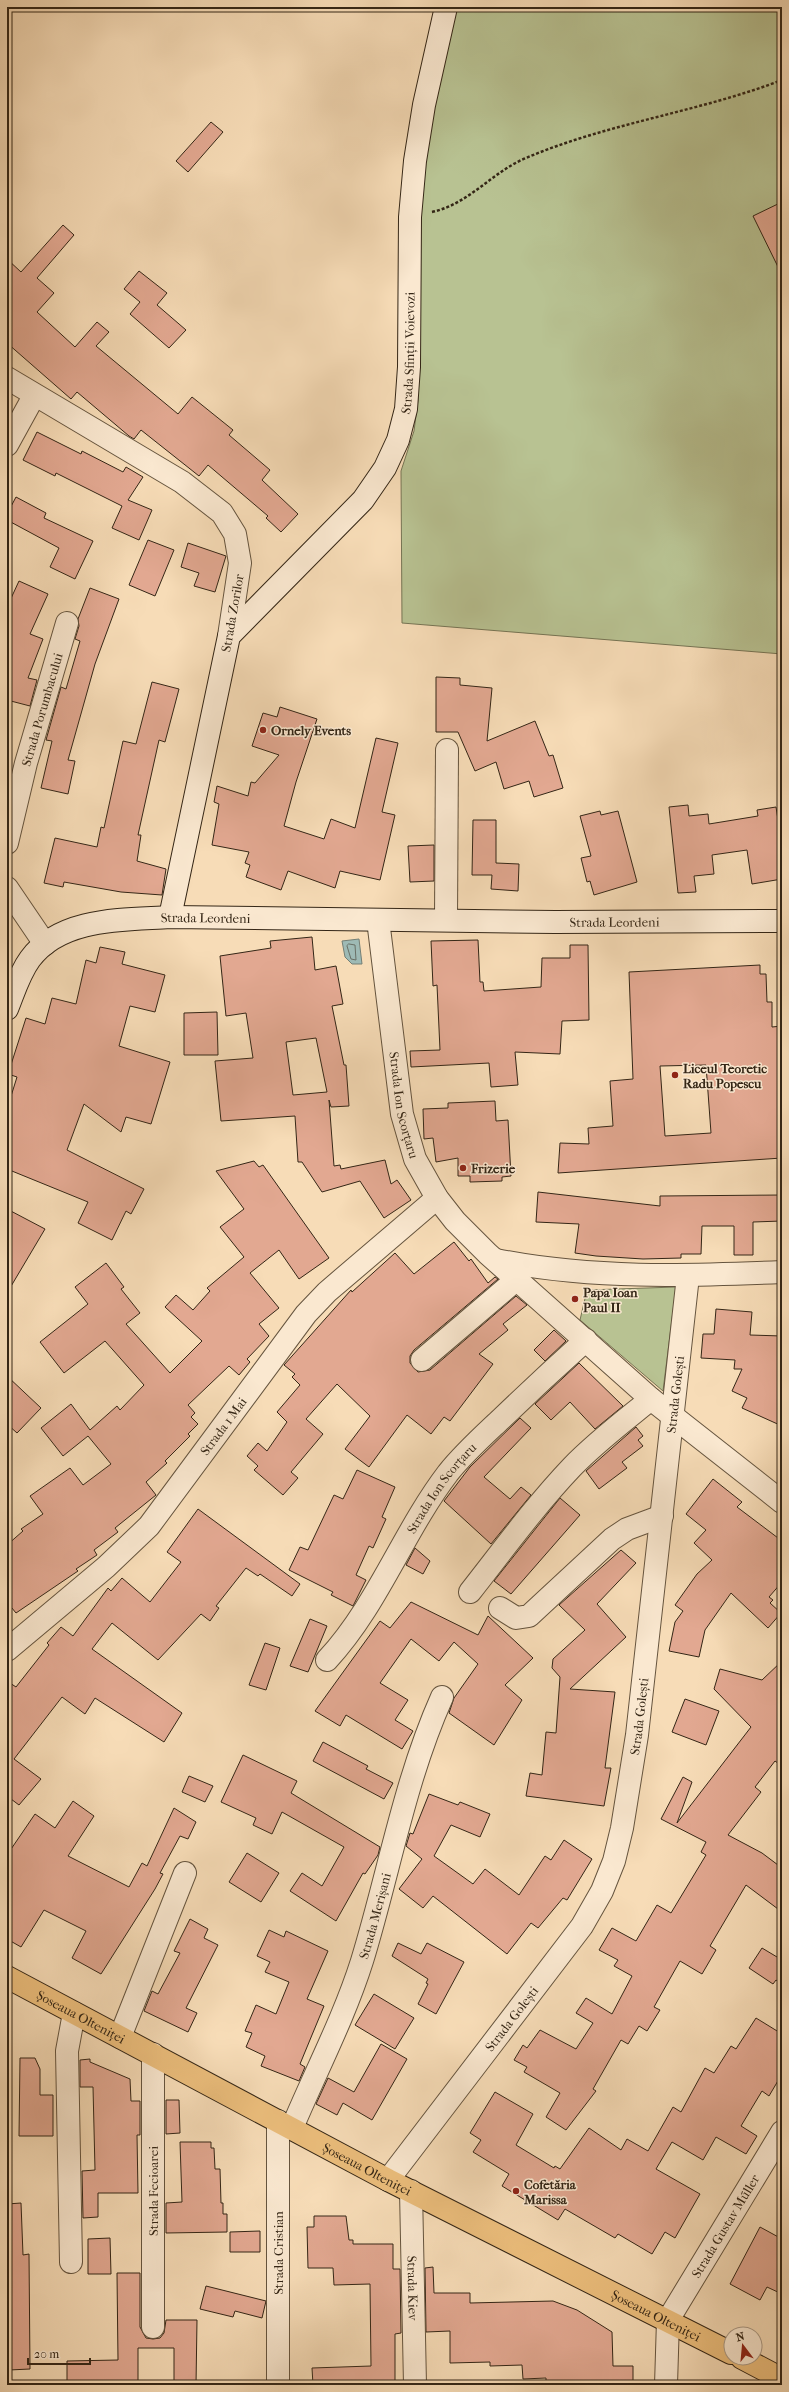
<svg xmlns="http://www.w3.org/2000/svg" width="789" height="2392" font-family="'IM FELL French Canon',serif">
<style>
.green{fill:#b8c292;stroke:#767454}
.water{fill:#9ebab5;stroke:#747f75}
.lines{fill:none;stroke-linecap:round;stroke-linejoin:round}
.shore{stroke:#697066;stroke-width:1}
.building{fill:#e2a891;stroke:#342616;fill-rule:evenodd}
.street-casing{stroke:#65543e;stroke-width:24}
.secondary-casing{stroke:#342616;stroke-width:24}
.primary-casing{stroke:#342616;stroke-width:24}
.path{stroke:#342616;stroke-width:2.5;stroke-dasharray:3 2;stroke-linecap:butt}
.street{stroke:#fae8d0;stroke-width:22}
.secondary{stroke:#fae8d0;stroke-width:22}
.primary{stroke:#ecbe7c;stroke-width:22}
.poi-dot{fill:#8f2418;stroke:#fae8d0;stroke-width:1.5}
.labels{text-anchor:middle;stroke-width:3;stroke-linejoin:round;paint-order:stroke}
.street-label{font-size:13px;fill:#342616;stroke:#fae8d0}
.poi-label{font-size:13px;font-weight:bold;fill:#342616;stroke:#fae8d0;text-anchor:start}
</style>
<rect width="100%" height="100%" fill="#f7dcb7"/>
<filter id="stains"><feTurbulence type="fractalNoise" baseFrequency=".005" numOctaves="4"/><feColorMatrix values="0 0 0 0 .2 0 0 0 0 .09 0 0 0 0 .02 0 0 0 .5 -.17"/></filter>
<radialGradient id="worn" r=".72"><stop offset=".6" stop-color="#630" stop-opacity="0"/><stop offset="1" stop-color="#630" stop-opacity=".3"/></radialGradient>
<path class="green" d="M457,7h325v647l-380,-31 -1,-152 13,-40 4,-31 2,-71 -2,-77 4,-69 14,-85z
M676,1287l-13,104 -83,-71 7,-30z"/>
<path class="water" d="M359,939l3,25h-10l-7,-7 -3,-16z"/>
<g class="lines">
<path class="shore" d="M349,944l6,1 1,15 -5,-1 -4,-13z"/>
</g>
<path class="building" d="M211,122l12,10 -35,40 -12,-11z
M782,202v73l-29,-59z
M63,225l11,10 -37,43 17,15 -17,19 38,35 22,-25 12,10 -13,14 82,68 14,-17 41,33 -4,5 41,35 -8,10 36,34 -17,18 -15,-14 2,-2 -60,-51 -9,11 -58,-46 -7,9 -5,-3 -52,-44 -6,7 -64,-56v-84l14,13z
M139,271l28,22 -10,12 29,25 -17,18 -39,-34 10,-12 -16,-13z
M37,432l44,22 1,-3 41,21 3,-5 17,10 -15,23 24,10 -13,30 -27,-12 10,-22 -66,-33 -1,3 -32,-16z
M16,497l30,16 -2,5 49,23 -18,38 -25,-12 9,-19 -52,-28v-6z
M148,540l26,10 -19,46 -26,-11z
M188,543l38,13 -11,36 -21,-6 5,-13 -18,-6z
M19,581l29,13 -18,40 13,5 -15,39 9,2 -7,26 -23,-6v-93z
M90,588l29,11 -24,65 -27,96 7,1 -7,33 -27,-6 11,-47 -6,-1 15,-53 5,2 14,-48 -5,-2 4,-13 -1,-7z
M436,677l24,1v7l32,3 -5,53 48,-20 14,35 4,-1 10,33 -29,9 -5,-16 -25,8 -8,-27 -21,9 -17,-39h-22z
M152,682l27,7 -14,53 -6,-2 -21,95h3l-4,26 29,8 -4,26 -41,-3 -57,-10 -1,5 -19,-4 11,-45 42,9 4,-20 3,1 19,-87 13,3z
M280,707l37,12 -21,63 -12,44 40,13 7,-20 24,9 21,-90 22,5 -16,69 13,3 -15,65 -40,-9 -5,17 -47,-17 -7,19 -35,-13 4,-12 -5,-2 4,-11 -37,-7 7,-41 -5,-2 3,-16 31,10 3,-14 4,1 24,-28 -27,-9 11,-33 14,4z
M688,805l1,11 19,-2 1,10 49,-8 -1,-6 19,-3 6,39v33l-30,5 -5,-34 -35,5 2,19 -20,2 2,16 -18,1 -9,-86z
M600,811l1,4 17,-4 19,71 -43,13 -4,-14 -3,1 -6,-24 10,-2 -11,-40z
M473,820h23v43l23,1 -1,27 -27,-2 1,-14h-20z
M434,845v36l-24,1 -2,-36z
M312,937l3,33 21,-4 7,38 -11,2 12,59h2l3,41 -18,1 -2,-7 5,66 6,-1 1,4 44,-9 6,24 6,-4 14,20 -27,18 -24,-37 -38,11 -20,-30h-4l-3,-46 -74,5 -6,-60 38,-3 -7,-45 -20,3 -6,-60 51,-8 -1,-7zM316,1038l11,54 -34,3 -7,-53z
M478,940l2,42h3l1,9 57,-4 1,-29h28v-13h18l1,75 -27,1 -2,33 -45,-2 3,33 -27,2 -2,-24 -78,4 -1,-16 30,-1 -3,-65 -4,1 -2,-45z
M100,947l25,5 -3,12 43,11 -10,37 -25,-6 -11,40 51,16 -19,62 -25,-7 -5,15 -37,-28 -17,46 77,39 -13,25 -5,-3 -14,29 -34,-17 10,-21 -81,-33v-60l10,-32 -9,-3 18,-56 19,6 7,-26 24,6 10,-44 10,3z
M760,965v9h6l1,28h5v25l10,-1v132l-224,15 2,-30 29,1 -1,-16 25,-2 -3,-45 23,-2 -4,-107zM706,1065l5,68 -46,3 -5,-70z
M217,1012l1,43h-34v-42z
M495,1101l1,20 12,-1 3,56 -9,1v4l-32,1v-6h-12v-18l-22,4 -3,-24 -9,1 -1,-30 25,-1v-5z
M254,1161l5,6 4,-2 66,93 -30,21 -20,-29 -29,23 29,35 -20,16 10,12 -22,23 3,3 -11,13 -10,-9 -41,39 7,8 -4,4 7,7 -10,10 2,2 -25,25 2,2 -21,19 10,13 -41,33 3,4 -24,18 3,5 -21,14 2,2 -62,42 -9,-11v-57l16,-14 -2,-2 22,-15 -13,-18 40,-28 13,17 28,-21 -23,-28 -25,20 -22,-28 30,-24 19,26 27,-24 3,4 24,-25 -39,-44 -41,32 -24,-31 48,-38 -13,-17 31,-24 18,24 -3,2 19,24 -14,11 44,49 32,-32 -37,-34 11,-12 17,15 17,-19 -3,-3 37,-31 -24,-30 24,-18 -28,-38z
M538,1192l122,14v-10l122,-1v26l-29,1v33h-19v-29h-32l-1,28h-20v4l-38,1 -47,-3 -21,-3 4,-29 -43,-2z
M7,1209l38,20 -38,64z
M454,1242l15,19 2,-2 17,24 7,-6 3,2 -84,71 -4,6v7l8,9 12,-2 86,-74 11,9 -24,19 5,6 -29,24 14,10 -43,57 -6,-4 -13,17 -24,-19 -38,52 -24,-18 25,-33 -33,-32 -31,35 17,15 -32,38 7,6 -15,17 -29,-25 4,-4 -11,-10 11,-13 9,8 20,-29 -10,-10 23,-27 -8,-8 3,-3 -11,-9 67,-75 1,2 43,-39 19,21z
M716,1309l36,3 -2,23 32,1v90l-40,-18 5,-10 -15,-7 10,-22h-8l1,-9 -34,-2 2,-24h11z
M554,1330l12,11 -21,20 -11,-11z
M579,1363l44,43 -28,23 -25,-27 -19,18 -16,-16z
M7,1376l34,32 -24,25 -10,-9z
M520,1418l11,10 -47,49 26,22 11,-12 10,8 -40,49 -47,-43 26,-34z
M636,1427l7,9 -5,4 5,6 -21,16 5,6 -28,21 -13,-18z
M357,1470l38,17 -13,30 4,2 -13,29 -4,-2 -13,29 10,5 -13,26 -22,-11 2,-3 -44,-22 11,-23 8,3 26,-55 9,4z
M713,1479l29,23 -5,5 45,34v41l-13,15 4,3 -3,3 11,10 -13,15 -37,-35 -26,37 -6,27 -30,-6 6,-29 8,-11 -8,-6 22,-31 15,-14 -18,-17 12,-13 -20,-16z
M560,1498l20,17 -69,79 -17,-13z
M198,1509l102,75 -8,12 -32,-22 -2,2 -12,-8 -30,38 3,2 -9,13 -9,-7 -43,46 -46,-37 -20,26 90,64 -18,29 -69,-44 -10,16 -23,-17 -48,62 27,20 -22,26 -12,-9v-115l9,6 33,-42 -2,-2 14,-16 12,9 35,-48 3,3 11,-13 28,24 31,-40 -14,-10z
M415,1548l15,13 -7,13 -17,-9z
M621,1550l15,13 -39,41 29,33 -56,52 45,3 -10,76h6l-7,38 -78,-10 4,-23 12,2 4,-43 10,1 4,-56 -8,-9 1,-9 32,-29 -26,-25z
M411,1602l67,33 10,-19 45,42 -28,27 17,15 -28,45 -45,-32 5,-15 24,-34 -24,-22 -15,19 -28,-22 -31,44 28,17 -13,20 18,11 -11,18 -56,-34 -6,11 -25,-15 65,-90 10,7z
M310,1619l17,7 -19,46 -18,-6z
M265,1643l15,5 -14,42 -17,-5z
M782,1661v105l-7,-5 -20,26 6,5 -33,43 34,18 20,15v44l-36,-27 -36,61 6,4 -14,24 -22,-13 -26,46 6,3 -13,21 -8,-5 -11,18 -7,-4 -28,49 3,2 -30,39 -20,-13 14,-24 -36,-21 3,-5 -13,-7 9,-15 4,3 13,-18 36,19 17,-26 -17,-10 10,-15 26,16 20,-38 -18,-10 4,-6 -19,-10 13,-22 24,13 21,-36 14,8 35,-58 -5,-3 5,-10 -45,-23 22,-42 9,5 -15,41 74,-96 -37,-38 6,-20 42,11z
M685,1699l34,12 -13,34 -34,-13z
M323,1742l45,24 -2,3 27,14 -9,16 -71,-38z
M243,1755l54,26 -6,12 89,54 -2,8 -13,19 -2,-1 -27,48 -46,-30 12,-18 20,13 22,-39 -62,-35 -10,22 -19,-9 3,-7 -35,-16z
M189,1776l24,10 -8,16 -23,-10z
M429,1794l29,11 2,-3 30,12 -10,23 -29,-12 -17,31 39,28 12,-15 34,26 26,-39 6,4 13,-20 28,19 -25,41 -4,-2 -25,30 -7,-5 -24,31 -74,-58 -10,12 -24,-19 23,-30 -16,-13 4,-13 3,1z
M73,1801l21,15 -26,40 61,31 13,-24 5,3 27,-58 22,14 -8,17 -8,-3 -20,37 3,1 -8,15 -54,85 -29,-16 14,-27 -42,-21 -23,37 -14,-8v-84l28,-41 20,14z
M247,1853l32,20 -18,29 -32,-20z
M190,1919l18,10 -4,9 14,7 -32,63 11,5 -9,19 -44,-21 8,-20 6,3 22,-41 -6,-2z
M269,1930l15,7 2,-6 42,20 -21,48 17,7 -24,58 5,3 -6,14 -38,-15 4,-10 -19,-9 6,-14 -7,-2 11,-26 20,9 13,-32 -24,-10 5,-10 -13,-6z
M398,1943l23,11 6,-11 37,19 -28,52 -18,-10 10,-20 -2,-1 2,-4 -36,-23z
M762,1948l20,12v24l-6,-4 -3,4 -24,-16z
M374,1994l40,24 -19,31 -40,-24z
M756,2018l26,16v40l-13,22 -7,-5 -21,35 16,10 -11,18 -30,-17 -13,23 -31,-18 -16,27 44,25 -25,44 -10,-6 -13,22 -34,-20 -3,4 -50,-29 -7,11 -56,-34 7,-12 -36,-22 8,-12 -11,-7 25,-41 38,22 -17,31 38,23 1,-2 5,3 29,-41 32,22 6,-11 21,12 25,-44 8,5 24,-44 9,5 17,-27 5,3z
M381,2044l26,15 -35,61 -29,-17 -6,12 -21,-11 12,-26 26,14z
M20,2058h15l5,11v26h13v41h-34z
M90,2059v3l40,17 1,22h9v34h-3l1,58h-40v24l-15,1 -1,-47 13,-1 -2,-83h-13v-27z
M166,2100h13l1,33 -14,1z
M180,2142h31v6h3l1,21h5l1,34h2v11h4v18l-61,1v-30l16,-1z
M21,2203l2,52 6,-1 1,115 -21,1v-13l-2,1v-40h2l-2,-114z
M314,2216h32l3,24h4v4h40v25h7l1,64 -6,1v51h-82l-1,-17 59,-2 -1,-82 -36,1 -1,-17h-25l-1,-41h7z
M760,2227l22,12v55l-15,-7 -7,13 -30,-16z
M260,2231v21h-30v-20z
M110,2238l1,36h-23v-35z
M433,2267l1,26h36v10l83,-2 24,9 35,22 1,34h20v19h-87v-7l-23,1 -1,-14 -32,1v-4l-40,1v-32l-24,1 -1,-64z
M117,2273h23v54l6,11 7,1 7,-1 4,-5 2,-13h31l-1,65h-22v-37h-36v37h-71v-24l51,-1z
M206,2286l60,15 -4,17 -27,-7 -2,6 -33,-8z"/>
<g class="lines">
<g class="street-casing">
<g id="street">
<path d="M7,378l175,104 40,31 13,21 5,29 -11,73"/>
<path d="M7,445l27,-49"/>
<path id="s1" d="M7,843l19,-80 41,-140"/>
<path d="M7,888l38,56"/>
<path id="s2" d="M378,920l24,194 13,45 22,39 18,23 33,33 163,145 131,103"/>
<path d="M446,920l1,-170"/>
<path d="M496,1260c95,19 190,16 286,12"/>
<path d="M422,1360l95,-81"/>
<path d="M470,1592c33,-42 65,-86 102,-125 24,-25 52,-46 79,-68"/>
<path d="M500,1608l16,10 13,-2 83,-77 15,-10 35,-13"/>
<path id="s3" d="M7,1650l99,-83 43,-41 157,-212 21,-22 110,-94"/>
<path id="s4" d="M327,1660c51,-55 76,-128 121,-187 16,-20 35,-37 53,-54 28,-27 56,-53 85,-79"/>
<path d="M120,2037l65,-164"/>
<path d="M153,2054v273"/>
<path d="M278,2121v264"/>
<path id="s5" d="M292,2128c23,-55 52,-110 70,-167 27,-88 42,-179 80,-264"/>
<path id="s6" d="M388,2180l194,-254 20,-35 12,-30 8,-33 15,-93 51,-459"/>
<path id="s7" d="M411,2191l4,194"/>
<path d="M71,2262l-4,-211 7,-38"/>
<path id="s8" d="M666,2385l2,-65 114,-188"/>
</g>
</g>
<g class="secondary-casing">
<g id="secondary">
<path id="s9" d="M170,917l59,-281 134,-136 22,-32 13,-28 8,-31 3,-42 1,-150 5,-56 9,-56 22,-98"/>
<path id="s10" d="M7,1009c7,-17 12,-35 23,-50 31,-42 94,-39 140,-42l385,5 227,-1"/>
</g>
</g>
<g class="primary-casing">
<g id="primary">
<path id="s11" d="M7,1977l381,203 343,173"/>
<path d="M742,2358l40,21"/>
</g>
</g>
<path class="path" d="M432,212c37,-8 60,-40 94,-54 82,-35 173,-46 256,-78"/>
<use href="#street" class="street"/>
<use href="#secondary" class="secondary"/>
<use href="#primary" class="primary"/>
</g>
<g class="poi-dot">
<circle cx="263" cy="730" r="4"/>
<circle cx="675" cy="1075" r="4"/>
<circle cx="463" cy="1168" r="4"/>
<circle cx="575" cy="1299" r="4"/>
<circle cx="516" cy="2191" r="4"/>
</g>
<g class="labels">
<g class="street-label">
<text dy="5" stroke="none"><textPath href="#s9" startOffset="636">Strada Sfinții Voievozi</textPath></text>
<text transform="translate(232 613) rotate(-80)" y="5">Strada Zorilor</text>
<text dy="5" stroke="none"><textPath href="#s1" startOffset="138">Strada Porumbacului</textPath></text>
<text dy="5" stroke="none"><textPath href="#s10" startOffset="242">Strada Leordeni</textPath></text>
<text dy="5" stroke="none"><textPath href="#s10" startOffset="651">Strada Leordeni</textPath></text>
<text dy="5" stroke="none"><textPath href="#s2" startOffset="187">Strada Ion Scorțaru</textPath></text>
<text dy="5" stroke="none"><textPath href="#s6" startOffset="863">Strada Golești</textPath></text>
<text dy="5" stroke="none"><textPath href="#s3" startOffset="313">Strada 1 Mai</textPath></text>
<text dy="5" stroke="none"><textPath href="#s4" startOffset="207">Strada Ion Scorțaru</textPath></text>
<text dy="5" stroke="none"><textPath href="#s6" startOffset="539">Strada Golești</textPath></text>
<text dy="5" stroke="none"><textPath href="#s5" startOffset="228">Strada Merișani</textPath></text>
<text dy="5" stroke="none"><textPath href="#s11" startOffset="84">Șoseaua Olteniței</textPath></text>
<text dy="5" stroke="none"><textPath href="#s6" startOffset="203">Strada Golești</textPath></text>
<text dy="5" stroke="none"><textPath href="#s11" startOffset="408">Șoseaua Olteniței</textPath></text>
<text transform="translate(153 2191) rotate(-90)" y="5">Strada Fecioarei</text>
<text dy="5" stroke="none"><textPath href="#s8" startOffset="175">Strada Gustav Műller</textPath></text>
<text transform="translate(278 2253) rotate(-90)" y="5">Strada Cristian</text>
<text dy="5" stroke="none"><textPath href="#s7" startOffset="97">Strada Kiev</textPath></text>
<text dy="5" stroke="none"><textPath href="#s11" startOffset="732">Șoseaua Olteniței</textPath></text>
</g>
<g class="poi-label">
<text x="271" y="735">Ornely Events</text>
<text x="683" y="1073">Liceul Teoretic<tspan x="683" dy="15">Radu Popescu</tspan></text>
<text x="471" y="1173">Frizerie</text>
<text x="583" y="1297">Papa Ioan<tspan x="583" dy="15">Paul II</tspan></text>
<text x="524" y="2189">Cofetăria<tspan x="524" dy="15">Marissa</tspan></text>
</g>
</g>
<rect width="789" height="2392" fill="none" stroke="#f7dcb7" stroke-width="24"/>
<rect x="8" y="8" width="773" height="2376" fill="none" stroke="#342616" stroke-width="2"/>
<rect x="12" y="12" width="765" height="2368" fill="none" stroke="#342616"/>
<g transform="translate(743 2346) rotate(344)"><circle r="19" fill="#fae8d0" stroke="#ab9a86"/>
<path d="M0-3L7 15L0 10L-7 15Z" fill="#8f2418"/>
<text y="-6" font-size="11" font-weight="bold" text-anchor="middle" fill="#342616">N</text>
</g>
<path d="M28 2358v6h62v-6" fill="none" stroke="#342616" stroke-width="2"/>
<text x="34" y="2358" font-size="12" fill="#342616" stroke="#fae8d0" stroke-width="3" paint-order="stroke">20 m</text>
<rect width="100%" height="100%" filter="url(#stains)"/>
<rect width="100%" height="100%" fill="url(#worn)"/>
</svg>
